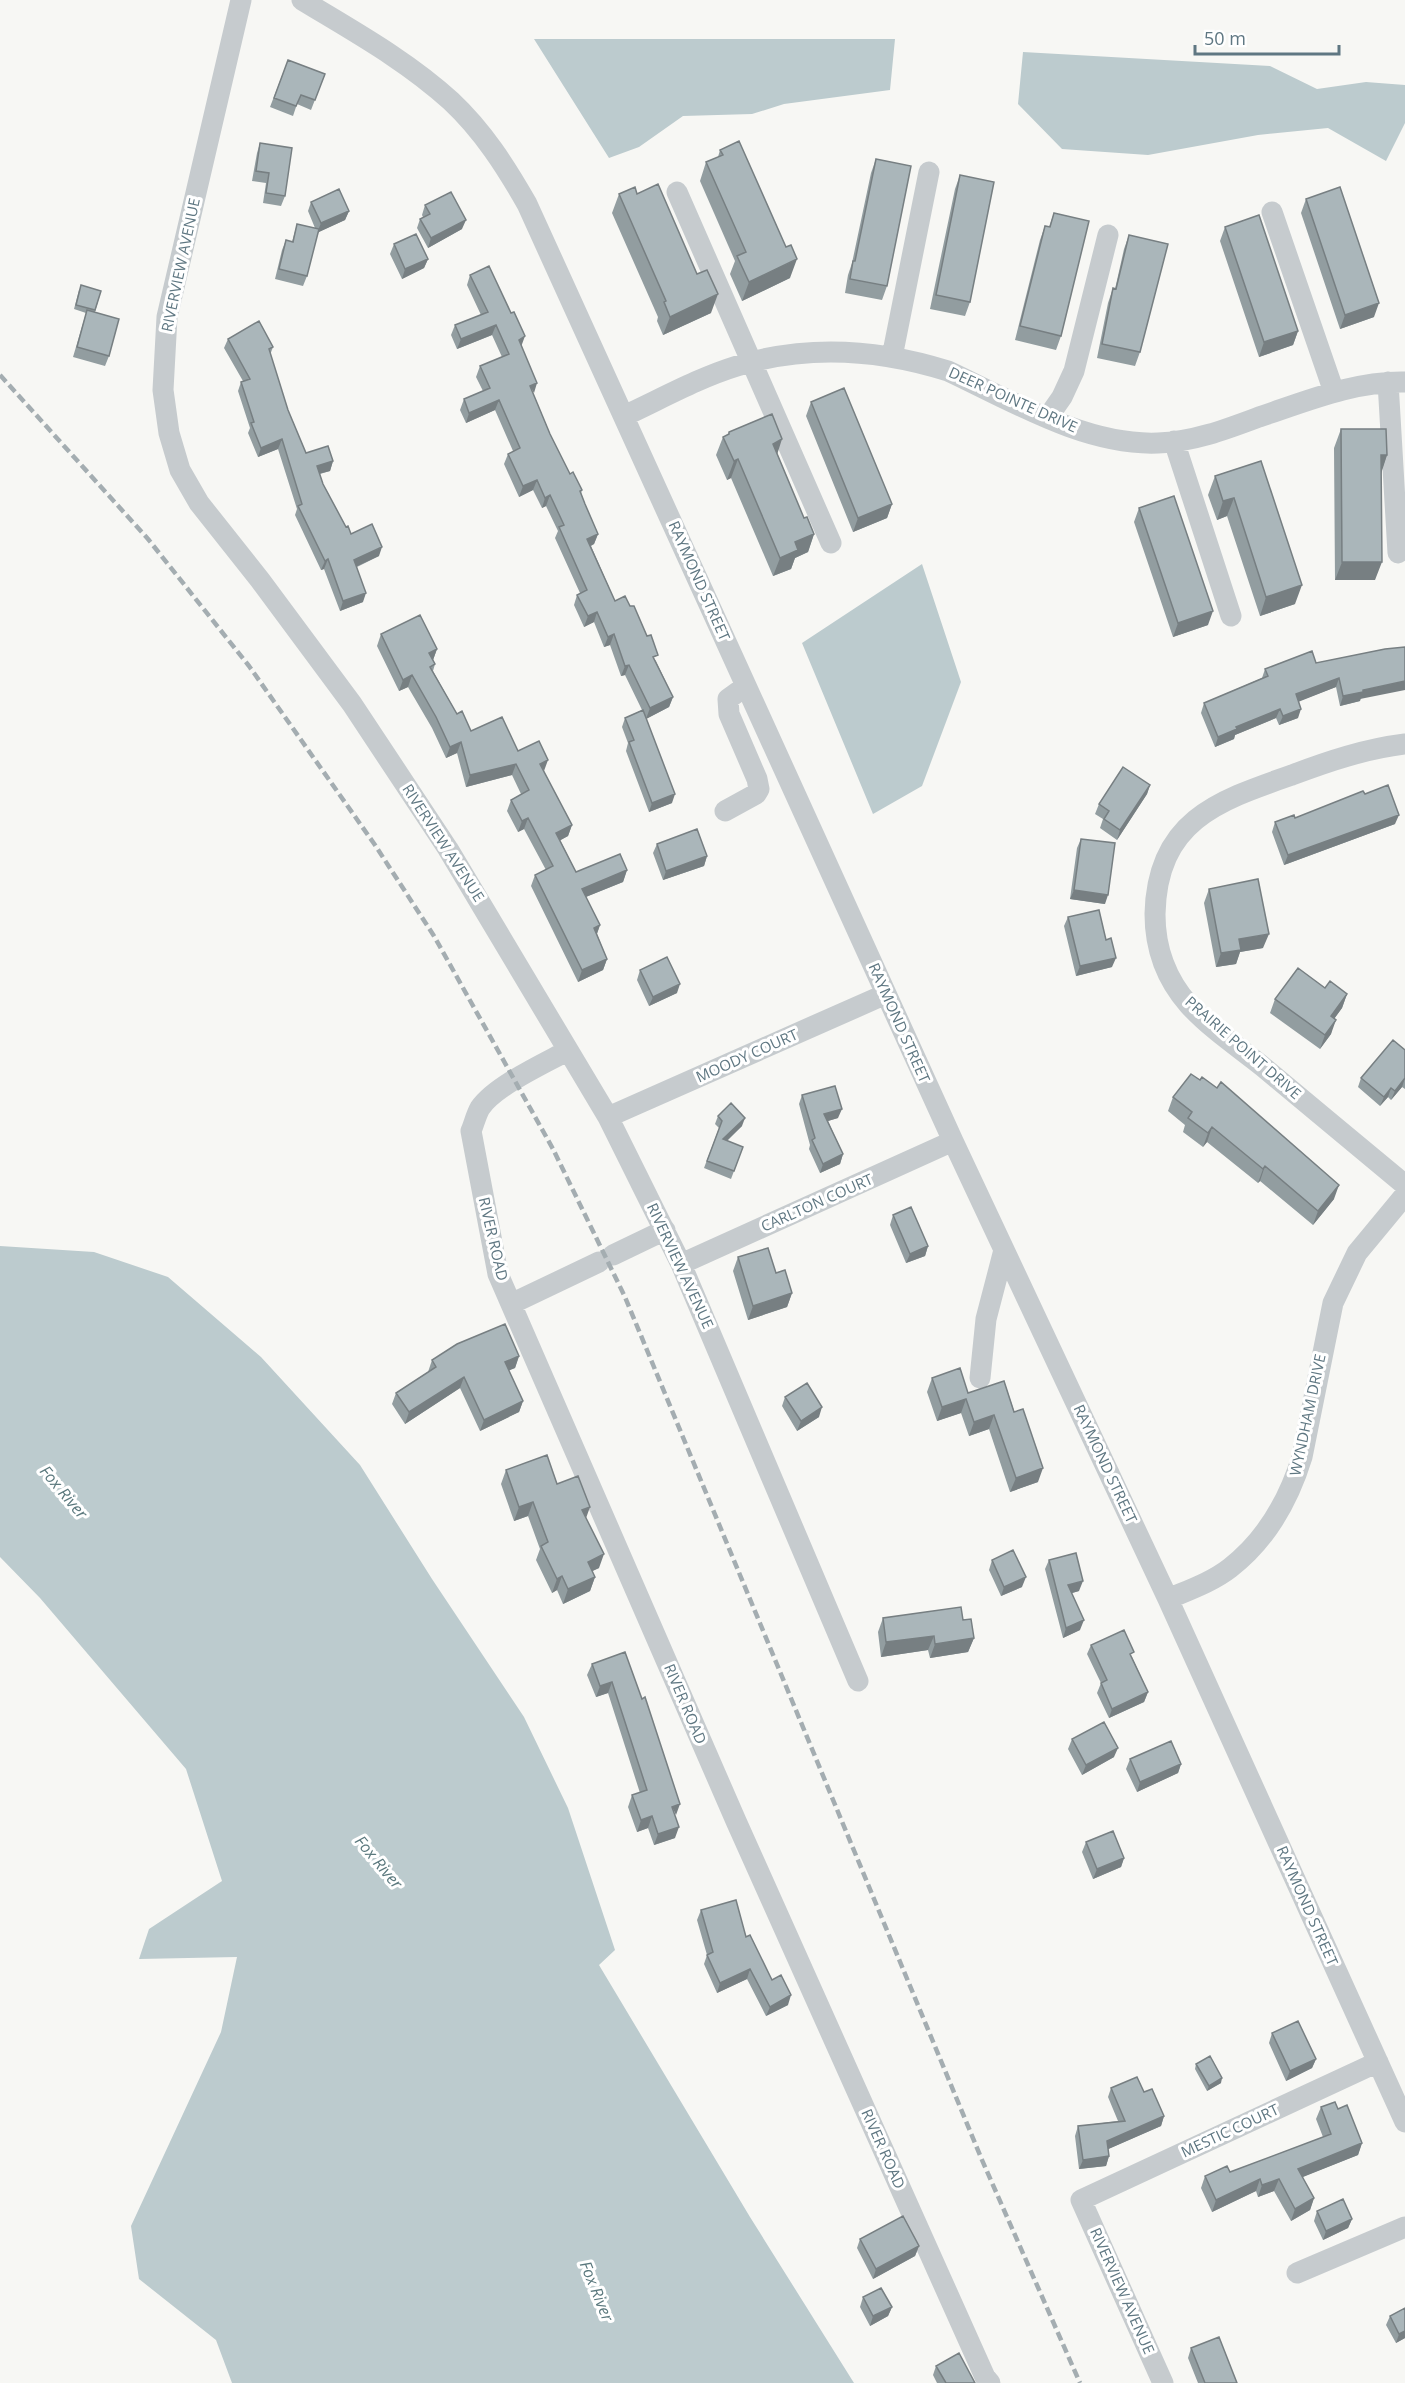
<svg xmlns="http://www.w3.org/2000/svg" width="1405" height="2383" font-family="'Open Sans',sans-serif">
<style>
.water{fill:#bccbce}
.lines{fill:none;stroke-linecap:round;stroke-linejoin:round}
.minor{stroke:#c6cbce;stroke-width:21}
.rail{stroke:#a4adb1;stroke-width:4.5;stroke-dasharray:9 4.5;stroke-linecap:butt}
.wall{fill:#929da0}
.shaded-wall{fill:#777f82}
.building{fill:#aab6ba;stroke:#777f82;stroke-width:1.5}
.labels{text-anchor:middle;stroke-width:6;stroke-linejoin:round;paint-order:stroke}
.street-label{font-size:15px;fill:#5f7782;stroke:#fff}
.water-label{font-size:16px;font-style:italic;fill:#5a787d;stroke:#fff}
</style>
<rect width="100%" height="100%" fill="#f7f7f4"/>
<path class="water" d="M534,39h361l-5,51 -106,14 -32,10 -69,2 -44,31 -30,11z
M1023,52l247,14 47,23 49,-7 39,3v38l-19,38 -58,-33 -70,7 -110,20 -86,-6 -44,-45z
M922,564l39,118 -39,104 -49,28 -71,-171z
M0,1246l94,6 74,25 93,80 99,108 72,114 92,138 44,91 47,142 -16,15 151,252 104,166h-622l-16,-43 -77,-61 -8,-53 90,-194 16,-75 -98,2 10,-30 73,-48 -36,-112 -146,-171 -40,-41z"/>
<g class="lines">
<path class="minor" d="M241,0l-74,317 -4,73 6,43 11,37 19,33 61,77 92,124 96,145 160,268 73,147 177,417
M302,0c51,31 104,60 149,101 32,30 55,66 76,103l426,937 215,458 237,523
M677,192l154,351
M1272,212l62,180
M892,357l37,-185
M1388,382l10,171
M624,416c37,-17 74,-38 113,-50 71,-22 141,-17 211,5 64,30 138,75 210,72 35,-1 69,-14 101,-26 48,-16 95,-36 146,-35
M1048,417l14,-20 12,-26 34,-136
M1174,441l57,175
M1405,744c-40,5 -76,17 -113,31 -75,26 -135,46 -137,139 0,34 11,65 34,91 21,23 49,42 73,61 48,40 95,79 143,119
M725,811l31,-17 3,-5 -2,-10 -28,-65 -1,-15 18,-13
M567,1051c-24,13 -72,35 -87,57 -4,7 -6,16 -9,23l27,143 238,547 249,556 5,6
M608,1117l278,-123
M613,1255l52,-25
M681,1264l272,-123
M511,1304l88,-42
M980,1378l6,-59 18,-69
M1168,1599c21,-9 44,-17 62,-31 36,-28 59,-69 72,-111l31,-154 24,-50 48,-58
M1297,2273l108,-46
M1163,2383l-82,-183 297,-138"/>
<path class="rail" d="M0,375l148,164 101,127 126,179 59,91 119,213 72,148 357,863 98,223"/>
</g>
<path class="wall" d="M288,60l37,14 -14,36 -14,-6 -4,12 -23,-9z
M260,143l25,53 -4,10 -18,-3 3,-20 -14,-2 5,-28z
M720,150l70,128 -48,23 -12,-27 5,-13 -35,-80 6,-19 12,-5z
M876,159l11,127 -5,14 -37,-7 3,-18 4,-12 19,-90z
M960,175l10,127 -5,14 -35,-7 25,-120z
M619,194h18l74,119 -48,22 -6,-14 1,-4 -46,-104z
M1306,199l68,118 -34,12 -39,-116z
M311,202l38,9 -4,9 -27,12 -11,44 -4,10 -28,-7 7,-29 4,-10 6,2 5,-18 18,4 -7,-17z
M425,205l37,24 -34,19 -11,-20 3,-9 3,-2 -1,-2z
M1054,213l7,123 -5,14 -41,-10 25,-100 5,-14 4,1z
M1225,227l73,104 -5,14 -34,12 -39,-116z
M1129,235l11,117 -5,14 -38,-8 11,-55 5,-15 2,1 9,-40z
M394,244l34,15 -4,9 -22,11 -12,-25z
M470,275l51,71 12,47 17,41 20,40 12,16 -1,3 4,11 13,30 -4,10 -3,2 24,55 41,60 17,36 -4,10 -23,12 26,84 -23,9 -23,-61 2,-8 -6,-16 3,-9 17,-8 -17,-35 -4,1 -11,-31 -6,2 -10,-25 -10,5 -10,-22 3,-10 3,-2 -25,-55 3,-7 -12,-25 -4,2 -9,-18 -14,7 -15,-33 4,-10 5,-3 -18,-41 -29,13 -6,-13 4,-11 19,-8 -7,-14 4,-11 22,-9 -10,-22 -35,14 -6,-14 4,-10 26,-10 -14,-30z
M79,290l22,1 -6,21 14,44 -4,10 -32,-9 13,-44 -12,-4z
M228,339l45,8 -3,8 18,55 18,43 27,8 -3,10 -10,3 3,10 23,43 5,7 28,22 -22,11 6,35 -23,9 -16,-42 -3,1 -26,-55 2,-6 -19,-60 -20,8 -10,-24 2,-5 -12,-37 3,-9 2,-1 -19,-33z
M811,402l81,102 -5,14 -34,14 -47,-116z
M1341,429l46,26 -6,17 -6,108h-40l-1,-132z
M729,432l48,22 27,64 10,16 -6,18 -13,6 -4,11 -18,7 -42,-98 -4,2 -11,-25 7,-18 5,-2z
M1261,461l34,143 -35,12 -33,-100 -10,4 -9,-25 7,-19z
M1139,508l69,117 -35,12 -39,-115z
M381,634l56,15 -4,11 2,4 -2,7 24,43 14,17 47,20 26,21 28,53 -4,11 -8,4 16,32 51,-2 -4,12 -37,15 14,28 -3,9 10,25 -4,11 -25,12 -47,-96 4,-11 11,-5 -22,-41 -6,3 -11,-21 4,-11 10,-6 -9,-19 -46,12 -9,-34 -11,5 -14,-30 -24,-41 -9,4 -22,-45z
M1385,649l-25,52 -20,5 -4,-19 -37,14 -1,17 -19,7 -3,-7 -41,17 -1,4 -19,8 -14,-34 3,-10 58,-25 3,-9 51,-6z
M1150,785l-3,9 -30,46 -17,-12 3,-9 -8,-5 4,-10z
M1365,794l30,30 -111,41 -12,-33 3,-10 20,-4z
M1081,839l24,65 -35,-5 7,-51z
M657,844l50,12 -3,10 -41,14 -10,-27z
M1209,889l54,59 -23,4 -4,12 -20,3 -12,-64z
M1068,917l38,23 6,27 -36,9 -12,-50z
M640,970l37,23 -28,13 -12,-26z
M1347,994l-5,14 -8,11 -3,15 -11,15 -50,-36 5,-14z
M1405,1050v39l-3,-2 -11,13 -3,-3 -8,9 -22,-19 3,-9z
M802,1095l36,23 -10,3 15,33 -3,10 -20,9 -11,-24 1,-4 -11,-41z
M1173,1097l161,102 -21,26 -53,-44 -2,2 -51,-41 -4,5 -20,-15 2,-7 -17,-14z
M718,1116l24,10 -15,15 16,6 -12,32 -27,-11 15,-40 -4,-4z
M893,1215l35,31 -3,10 -19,7 -16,-38z
M738,1257l38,16 16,20 -5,14 -39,13 -15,-49z
M519,1356l-4,12 -7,2 15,31 -4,11 -39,19 -20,-43 -55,36 -13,-20 4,-11 32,-21 4,-12z
M932,1378l36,15 36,-12 34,101 -28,10 -21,-63 -20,7 -8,-23 -24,8 -10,-29z
M785,1397l34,20 -22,14 -15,-25z
M506,1470l51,14 29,34 13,50 -7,3 3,6 -5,14 -27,13 -6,-14 -5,3 -16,-33 4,-11 -12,-33 -14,5 -13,-37z
M992,1560l30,27 -21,9 -12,-26z
M1049,1560l30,31 -7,2 8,37 -17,8 -18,-69z
M883,1618l80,2 11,18 -6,14 -38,6 -2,-8 -47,7 -3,-25z
M1091,1645l41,12 16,35 -4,10 -35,16 -12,-25 4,-10 -14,-29z
M625,1652l50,163v23l-21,7 -6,-17 -11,4 -9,-25 4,-12 8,-2 -32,-100 -12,4 -9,-22 5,-11z
M1072,1739l42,18 -32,18 -14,-26z
M1130,1759l51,5 -3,9 -41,19 -11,-23z
M1086,1842l38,16 -3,9 -28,12 -11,-27z
M701,1910l45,27 42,68 -22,11 -19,-37 -30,14 -13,-29 3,-9 -10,-35z
M1272,2033l44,26 -4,9 -26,13 -17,-38z
M1196,2064l25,19 -14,8 -12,-22z
M1111,2088l33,4 20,24 -3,10 -53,23 1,7 -3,10 -27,3 -4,-33 3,-10 40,-5 -10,-24z
M1321,2107l17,2 24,34 -4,12 -56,22 12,21 -4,12 -19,11 -17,-30 -16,6 -2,-6 -44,21 -11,-24 4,-12 25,-4 93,-35 -7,-18z
M1317,2211l35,8 -4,9 -25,12 -9,-19z
M860,2239l59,7 -4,10 -42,23 -16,-31z
M863,2297l29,10 -4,9 -18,10 -10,-19z
M1405,2308v30l-9,5 -10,-18 4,-9z
M1191,2348l46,35h-39l-10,-25z
M936,2366l39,17h-38l-4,-8z"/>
<path class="shaded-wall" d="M349,211l-4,9 -28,13 4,-10z
M466,220l-4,9 -34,19 3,-10z
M428,259l-4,9 -22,11 3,-10z
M797,259l-7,19 -48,23 7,-19z
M718,294l-7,19 -48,22 7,-18z
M1379,303l-5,14 -34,12 5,-14z
M496,325l-4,10 -35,14 4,-10z
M1298,331l-5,14 -34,12 5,-15z
M525,336l-4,11 -2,-7z
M537,383l-3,10 -4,-7z
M499,400l-4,10 -29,13 3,-10z
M282,439l-4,10 -20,8 3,-9z
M782,439l-6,19 -3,-14z
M1381,455h6l-6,19z
M738,459l-7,19 -4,2 7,-19z
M333,461l-3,10 -16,4 3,-9z
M537,480l-4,10 -14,7 4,-11z
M550,495l-4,11 -4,2 3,-10z
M1234,498l-7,18 -10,4 6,-19z
M892,504l-5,14 -34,14 5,-14z
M598,534l-4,10 -10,5 3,-10z
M814,534l-6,18 -13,6 -4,11 -18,7 7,-18 15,-16z
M382,547l-3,9 -28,13 3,-9z
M328,559l-4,10 -3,1 4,-9z
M1342,562h40l-7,18h-40z
M1302,585l-7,19 -35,12 6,-19z
M366,593l-3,9 -23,9 3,-10z
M1213,611l-5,14 -35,12 5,-14z
M597,612l-3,10 -10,5 4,-11z
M614,634l-4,11 -6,2 4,-10z
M437,649l-4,11 -4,-7z
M629,665l-4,10 -4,1 4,-10z
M412,675l-4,12 -9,4 4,-11z
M1339,678l-3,9 -43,17 3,-10z
M1405,681v9l-45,9v2l-20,5 3,-10 20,-6z
M673,697l-4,10 -23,12 4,-11z
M1280,709l-4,9 -41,17 -1,4 -19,8 3,-10 18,-10z
M1301,709l-3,9 -19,7 4,-9z
M461,742l-4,11 -11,5 4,-11z
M548,760l-4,11 -4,-7z
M516,764l-4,11 -46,12 4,-12z
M1150,785l-3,9 -30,46 3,-10z
M675,794l-3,9 -23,9 3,-9z
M1399,815l-4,9 -111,41 4,-10z
M528,818l-4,11 -6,3 4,-11z
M572,825l-4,11 -16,9 4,-12z
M707,856l-3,10 -41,14 3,-9z
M627,870l-4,12 -45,18 4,-11z
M1074,890l34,5 -3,9 -35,-5z
M600,925l-4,11 -2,-8z
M1269,934l-6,14 -23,4 -4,12 -20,3 5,-14 18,-14z
M1116,958l-4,9 -36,9 4,-10z
M607,959l-4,11 -25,12 4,-12z
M680,984l-3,9 -28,13 4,-9z
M1347,994l-5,14 -16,22 5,-14z
M1336,1020l-5,14 -11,15 5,-14z
M1405,1078l-3,9 -11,13 4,-9z
M1391,1088l-3,9 -8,9 4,-9z
M842,1109l-4,9 -17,5 3,-9z
M745,1118l-3,8 -22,21 3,-8z
M1212,1127l-5,15 -4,5 5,-14z
M843,1154l-3,10 -20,9 3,-9z
M1265,1166l-5,15 -2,2 5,-14z
M1339,1185l-5,14 -21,26 5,-14z
M928,1246l-3,10 -19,7 4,-9z
M792,1293l-5,14 -39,13 5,-14z
M519,1356l-4,12 -14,6 4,-12z
M464,1377l-4,11 -55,36 4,-12z
M966,1399l-5,14 -24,8 5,-14z
M523,1401l-4,11 -39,19 4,-11z
M822,1407l-3,10 -22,14 4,-10z
M994,1415l-5,14 -20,7 5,-14z
M1043,1468l-5,14 -28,10 6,-14z
M533,1502l-5,14 -14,5 5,-14z
M590,1507l-5,14 -3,-11z
M604,1554l-5,14 -17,8 6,-14z
M562,1576l-5,14 -5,3 5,-14z
M595,1577l-5,14 -27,13 5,-15z
M1026,1577l-4,10 -21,9 3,-9z
M1083,1581l-4,10 -14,4 3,-10z
M1084,1620l-4,10 -17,8 3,-10z
M934,1636l-6,14 -47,7 5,-15z
M974,1638l-6,14 -38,6 5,-14z
M612,1682l-4,11 -12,4 4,-11z
M1148,1692l-4,10 -35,16 3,-9z
M1118,1748l-4,9 -32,18 4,-10z
M1181,1764l-3,9 -41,19 3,-10z
M680,1804l-4,11 -4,-8z
M652,1816l-4,12 -11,4 4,-12z
M679,1827l-4,11 -21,7 4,-11z
M1124,1858l-3,9 -28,12 4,-10z
M750,1969l-3,10 -30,14 3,-10z
M791,1995l-3,10 -22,11 4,-9z
M1316,2059l-4,9 -26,13 4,-10z
M1222,2078l-1,5 -14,8 2,-5z
M1164,2116l-3,10 -57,25 3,-10z
M1362,2143l-4,12 -65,26 5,-12z
M1109,2156l-3,10 -27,3 4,-9z
M1260,2179l-4,12 -44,21 4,-12z
M1279,2179l-5,12 -16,6 4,-12z
M1314,2198l-4,12 -19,11 4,-12z
M1352,2219l-4,9 -25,12 3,-9z
M919,2246l-4,10 -42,23 3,-10z
M892,2307l-4,9 -18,10 3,-10z
M1405,2331v7l-9,5 3,-9z"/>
<path class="building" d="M288,60l37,14 -10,26 -14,-5 -5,11 -22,-8z
M739,141l47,106 5,-2 6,14 -48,23 -12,-26 9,-4 -40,-90 17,-7 -3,-5z
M260,143l32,5 -7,48 -19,-3 3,-20 -13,-2z
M876,159l35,7 -24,120 -37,-7 3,-18h2z
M960,175l34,7 -24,120 -34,-7z
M658,184l39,90 10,-4 11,24 -48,23 -6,-15 2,-1 -47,-107 16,-7 2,7z
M1340,187l39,116 -34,12 -39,-116z
M339,189l10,22 -28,12 -10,-21z
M451,192l15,28 -35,18 -11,-19 10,-5 -5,-9z
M1054,213l35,8 -28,115 -41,-10 25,-100 5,1z
M1259,215l39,116 -34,11 -39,-115z
M297,224l22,5 -12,47 -28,-7 7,-29 7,2z
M416,234l12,25 -23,10 -11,-25z
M1129,235l39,9 -28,108 -38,-8 11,-56 3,1z
M489,266l22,47 3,-1 11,24 -6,4 18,43 -7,3 20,48 20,40 3,-2 9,18 -2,1 5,13 13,30 -11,5 28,62 10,-5 5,10h4l13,30 4,-1 7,20 -5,2 20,40 -23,11 -21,-43 -4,1 -11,-32 -6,3 -11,-25 -9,4 -11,-21 10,-5 -28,-63 5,-2 -14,-30 -5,3 -8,-18 -14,6 -15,-32 12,-6 -21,-48 -30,13 -5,-14 26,-11 -10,-22 29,-12 -13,-29 -35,14 -6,-14 33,-13 -18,-37z
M81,285l20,6 -6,19 -19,-5z
M87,310l32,9 -10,37 -32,-9z
M259,321l14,26 -4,2 19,61 18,43 22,-7 5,15 -16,5 6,18 23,43 2,-1 3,8 21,-10 10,23 -28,13 12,33 -23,8 -15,-42 -3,2 -27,-55 4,-2 -20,-65 -21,9 -10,-25 3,-1 -13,-40 9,-3 -22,-40z
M844,388l48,116 -34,14 -47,-116z
M772,414l10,25 -9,5 31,74 3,-1 7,17 -19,8 3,8 -18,8 -42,-99 -4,2 -11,-24 6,-3v-2z
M1341,429h45l1,26h-6l1,107h-40z
M1261,461l41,124 -36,12 -32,-99 -11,3 -8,-25z
M1174,496l39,115 -35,12 -39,-115z
M420,615l17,34 -8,4 6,11 -5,3 27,47 5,-3 9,20 31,-14 16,34 21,-10 9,19 -8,4 32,61 -16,8 20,39 44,-18 7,16 -45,19 18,36 -6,3 13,31 -25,11 -47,-95 18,-9 -25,-48 -6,3 -11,-21 18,-10 -13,-26 -46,11 -9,-33 -11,5 -14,-30 -24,-42 -9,5 -22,-46z
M1405,647v34l-42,9v2l-20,4 -4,-18 -43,16 5,15 -18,7 -3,-7 -44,18 1,2 -19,8 -14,-34 64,-27 -3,-7 47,-18 4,12 69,-14z
M643,710l32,84 -23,9 -23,-61 5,-2 -9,-22z
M1123,767l27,18 -30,45 -16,-11 5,-8 -10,-7z
M1388,785l11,30 -111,40 -13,-33 19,-7 1,3 68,-27 2,3z
M697,829l10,27 -41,15 -9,-27z
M1081,839l34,4 -7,52 -34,-5z
M1258,879l11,55 -30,5 2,11 -20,3 -12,-64z
M1099,910l7,30 5,-2 5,20 -36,8 -12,-49z
M667,957l13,27 -27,13 -13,-27z
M1298,968l27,20 5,-7 17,13 -16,22 5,4 -11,15 -50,-36z
M1393,1040l12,10v28l-10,13 -4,-3 -7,9 -23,-19z
M1191,1074l9,6 2,-3 15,11 4,-6 118,103 -21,26 -53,-45 -2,3 -51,-42 -4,6 -20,-15 4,-6 -19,-15z
M835,1086l7,23 -18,5 19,40 -20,10 -11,-24 3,-2 -13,-43z
M731,1103l14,15 -22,21 20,8 -9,24 -27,-10 15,-40 -4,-5z
M911,1207l17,39 -18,8 -17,-39z
M768,1248l8,25 9,-3 7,23 -39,13 -15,-49z
M505,1324l14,32 -14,6 18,39 -39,19 -20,-43 -55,35 -13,-19 40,-26 -4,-7 25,-16z
M960,1368l8,25 36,-12 10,31 9,-3 20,59 -27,10 -22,-63 -20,7 -8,-23 -24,8 -10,-29z
M807,1383l15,24 -21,14 -16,-24z
M547,1455l10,29 21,-8 12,31 -8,3 22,44 -16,8 7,15 -27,12 -6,-13 -5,3 -16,-33 7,-4 -15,-40 -14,5 -13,-37z
M1013,1550l13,27 -22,10 -12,-27z
M1076,1553l7,28 -15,4 16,35 -18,8 -17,-68z
M961,1607l2,13 8,-1 3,19 -39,6 -1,-8 -48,6 -3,-24z
M1124,1630l10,22 -4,2 18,38 -36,17 -11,-26 6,-3 -16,-35z
M625,1652l17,47 3,-2 35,107 -8,3 7,20 -21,7 -6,-18 -11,4 -9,-25 15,-5 -35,-108 -12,4 -8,-22z
M1104,1722l14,26 -32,17 -14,-26z
M1171,1741l10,23 -41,18 -10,-23z
M1113,1831l11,27 -27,11 -11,-27z
M736,1900l10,37 4,-2 22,45 9,-5 10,20 -21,12 -20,-38 -30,14 -13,-28 6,-3 -12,-42z
M1298,2021l18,38 -26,12 -18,-38z
M1210,2056l12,22 -13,8 -13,-22z
M1137,2077l7,15 8,-3 12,27 -57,25 2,15 -26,4 -5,-34 47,-5 -14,-33z
M1335,2102l3,7 9,-4 15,38 -64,26 16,29 -19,11 -16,-30 -17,6 -2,-6 -44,21 -11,-24 22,-10 3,6 101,-38 -10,-27z
M1343,2199l9,20 -26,12 -9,-20z
M903,2216l16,30 -43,23 -16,-30z
M881,2288l11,19 -19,9 -10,-19z
M1405,2308v23l-6,3 -9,-18z
M1219,2337l18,46h-32l-14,-35z
M959,2353l16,30h-29l-10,-17z"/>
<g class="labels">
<g class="street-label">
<text transform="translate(181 265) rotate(-78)" y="5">RIVERVIEW AVENUE</text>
<text transform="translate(1013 400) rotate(24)" y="5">DEER POINTE DRIVE</text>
<text transform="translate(699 581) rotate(66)" y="5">RAYMOND STREET</text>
<text transform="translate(443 843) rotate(57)" y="5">RIVERVIEW AVENUE</text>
<text transform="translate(899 1023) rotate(66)" y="5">RAYMOND STREET</text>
<text transform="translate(1243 1048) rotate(41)" y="5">PRAIRIE POINT DRIVE</text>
<text transform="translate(747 1056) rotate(-24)" y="5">MOODY COURT</text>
<text transform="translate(817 1203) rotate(-24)" y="5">CARLTON COURT</text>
<text transform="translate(493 1239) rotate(77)" y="5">RIVER ROAD</text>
<text transform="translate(680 1266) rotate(65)" y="5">RIVERVIEW AVENUE</text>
<text transform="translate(1308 1415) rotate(-78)" y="5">WYNDHAM DRIVE</text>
<text transform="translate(1105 1464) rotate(65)" y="5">RAYMOND STREET</text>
<text transform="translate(685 1704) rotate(67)" y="5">RIVER ROAD</text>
<text transform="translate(1307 1906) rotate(66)" y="5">RAYMOND STREET</text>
<text transform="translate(1230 2131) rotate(-25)" y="5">MESTIC COURT</text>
<text transform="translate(883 2149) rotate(66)" y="5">RIVER ROAD</text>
<text transform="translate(1122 2291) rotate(66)" y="5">RIVERVIEW AVENUE</text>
</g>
<g class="water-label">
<text transform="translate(64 1492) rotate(50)" y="6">Fox River</text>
<text transform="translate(379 1862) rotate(50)" y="6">Fox River</text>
<text transform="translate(597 2291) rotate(68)" y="6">Fox River</text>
</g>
</g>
<path d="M1195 45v9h144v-9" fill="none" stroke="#5f7782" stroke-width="3"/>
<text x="1204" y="45" font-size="18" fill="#5f7782" stroke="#ffffff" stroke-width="4.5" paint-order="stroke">50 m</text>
</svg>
